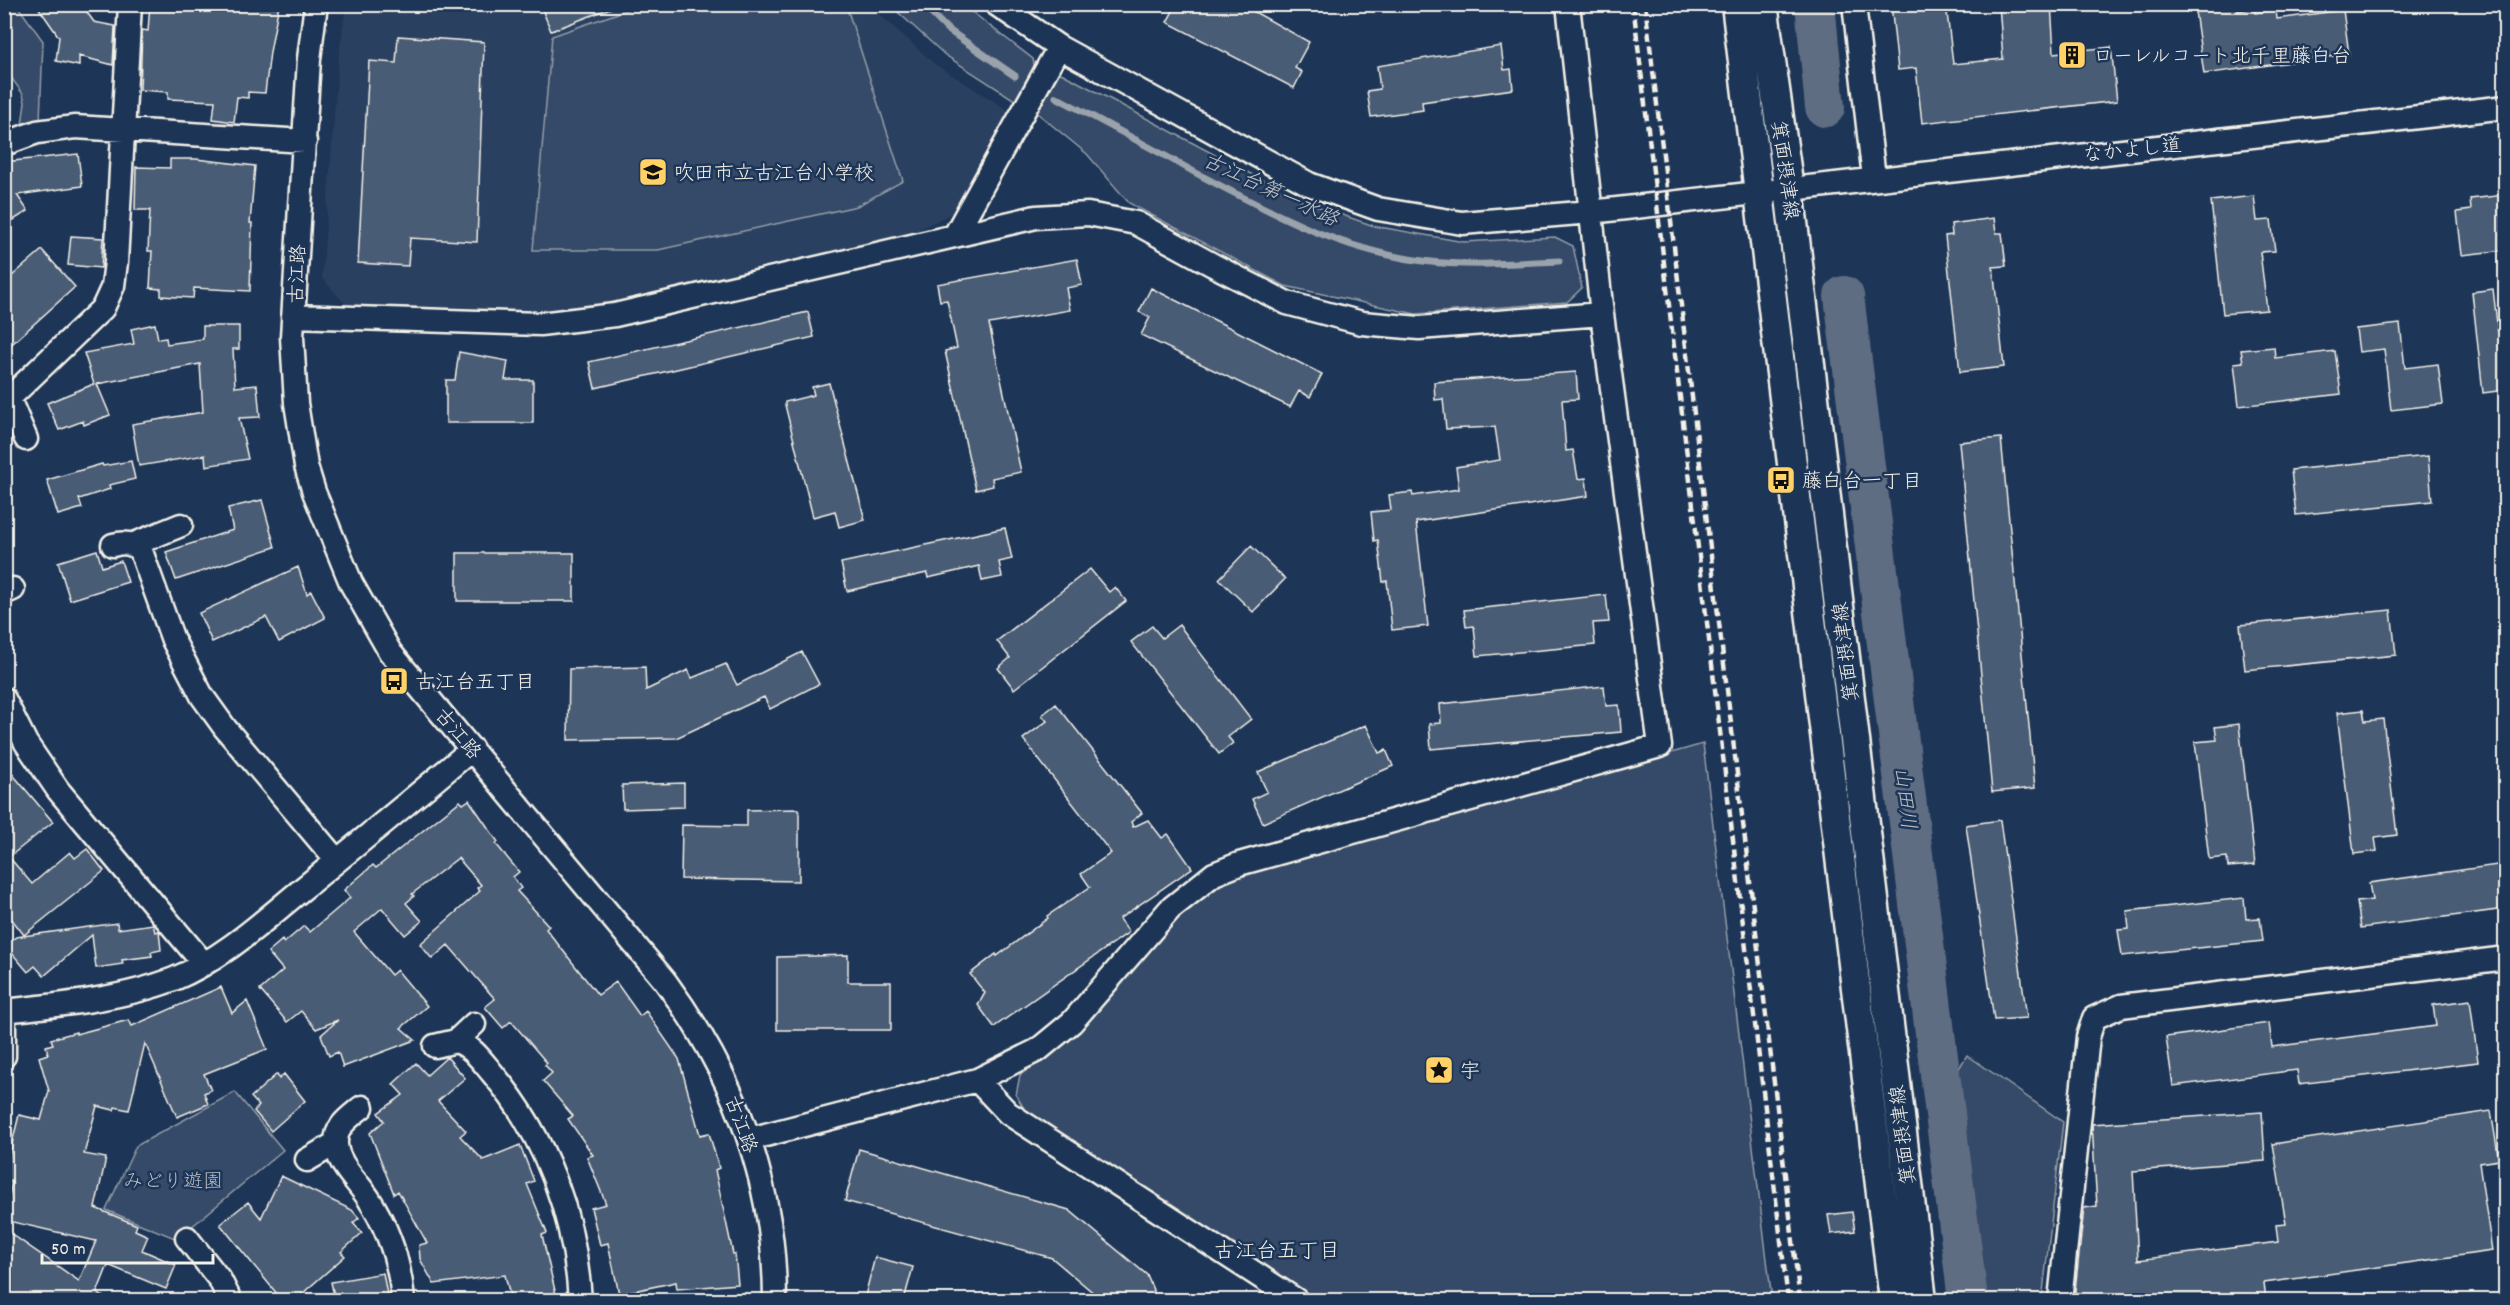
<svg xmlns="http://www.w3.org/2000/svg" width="2510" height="1305" font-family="Dekko,'Klee One',sans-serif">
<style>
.built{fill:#2a4060}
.green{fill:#354a67;stroke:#949ea8;stroke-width:1.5}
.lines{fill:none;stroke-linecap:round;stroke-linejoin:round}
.stream{stroke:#9aa2ab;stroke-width:7}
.river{stroke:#5e6d82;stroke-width:40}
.building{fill:#485b74;stroke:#f4f1e8;stroke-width:1.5}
.minor-casing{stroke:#f4f1e8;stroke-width:27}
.major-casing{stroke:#f4f1e8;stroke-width:33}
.minor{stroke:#1d3557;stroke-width:22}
.major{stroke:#1d3557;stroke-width:28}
.rail{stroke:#f4f1e8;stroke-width:4.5;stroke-dasharray:9 4.5;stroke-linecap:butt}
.labels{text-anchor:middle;stroke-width:5;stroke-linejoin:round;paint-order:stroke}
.poi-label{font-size:20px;fill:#f4f1e8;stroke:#1d3557;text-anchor:start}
.street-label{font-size:20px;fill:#f4f1e8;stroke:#1d3557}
.park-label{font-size:20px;fill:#bbbfc1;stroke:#1d3557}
.water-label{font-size:21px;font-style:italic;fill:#c0c3c4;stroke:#1d3557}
.neighbourhood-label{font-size:21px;fill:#f4f1e8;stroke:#1d3557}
</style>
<rect width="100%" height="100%" fill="#1d3557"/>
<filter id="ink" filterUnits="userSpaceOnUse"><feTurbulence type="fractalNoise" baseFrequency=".0167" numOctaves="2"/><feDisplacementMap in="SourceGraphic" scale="12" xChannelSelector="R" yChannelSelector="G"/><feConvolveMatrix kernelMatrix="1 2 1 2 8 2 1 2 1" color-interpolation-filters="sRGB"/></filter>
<g filter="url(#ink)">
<path class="built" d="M346,5h523l67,60 75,47 -59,101 -42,21 -297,70 -75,10 -192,-9 -24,-27 16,-216z"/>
<path class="green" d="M5,5h12l26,36 -3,80 -18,4 3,-23 -2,-8 -18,-25z
M641,5h205l57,176 -46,25 -199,44h-125l19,-214z
M890,5h73l70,54 2,10 -19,32 -71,-46z
M1061,73l241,128 72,25 90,16 91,-5 18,9 9,42 -15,14 -151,12 -131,-28 -156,-83 -42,-49 -51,-42 16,-36z
M1703,744l69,556h-449l-22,-9 -272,-174 -13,-22 4,-20 27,-18 131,-140 36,-30 27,-11z
M1967,1055l96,67 -21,178h-58l-26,-230z
M235,1092l48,58 -106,89 -71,-29 30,-64z"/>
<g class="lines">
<path class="stream" d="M922,4l25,25 68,47
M1056,97c47,25 94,50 140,76 72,38 145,78 227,88 46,6 91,2 136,0"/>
<path class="river" d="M1815,4l10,103
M1844,296l124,1004"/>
</g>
<path class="building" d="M36,4h45l13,18 21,4 -2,39 -34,-9v10l-23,-5 3,-24z
M150,4h129l-9,48 -5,41 -17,-1v6l-11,-1 -3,25 -21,-3 2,-18 -47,-2v-7l-28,-2 2,-60 6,1z
M540,4h76v2l-65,25z
M1177,4h63l69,38 -14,26 7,4 -8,16 -127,-66z
M1891,4h55l7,60 50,-5 -4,-55h52l3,49 57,-6 6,54 -195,22 -6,-55 -18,2z
M2194,4h43l1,7 16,-3 1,5 21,-3 1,9 66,-9 6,44 -145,20z
M398,36l86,6 -7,200 -67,-4 -2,28 -50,-3 11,-202 27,2z
M1501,46l3,24 7,-1 2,20 -91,13 1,8 -52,7 -4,-26 13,-2 -3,-23z
M78,154l4,32 -65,9 11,16 -24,15v-64z
M170,159h26l59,7 -5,57h2l-2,68 -56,-3 -1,10 -32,-2v-7l-11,-1 2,-37h-4l2,-41h-15l1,-43 34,1z
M2505,195v55l-43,5 -5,-43 14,-2 -1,-11z
M2254,196l3,25 14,-1 4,31 -15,1 7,58 -44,4 -12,-113z
M1994,218l2,15h6l4,33 -13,1 11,100 -44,5 -15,-136 7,-1 -1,-11z
M71,236l32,2 -2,30 -33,-3z
M42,250l33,37 -71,64v-68z
M1077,259l5,26 -16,3 4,22 -81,14 32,148 -29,6 1,8 -17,4 -31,-139 12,-3 -10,-48 -7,1 -3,-17z
M1151,288l171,86 -12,23 -11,-6 -9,16 -149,-72 9,-18 -11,-5z
M2493,289l5,43 7,-1v59l-22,3 -11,-101z
M808,312l6,25 -219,51 -6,-26z
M155,324l3,15 8,-1 1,6 36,-5v-13h36v23h-6l2,38 22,-2 3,32 -21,1 9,41 -42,7 -1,-11 -66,11 -7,-42 71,-12 -3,-48 -103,20 13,31 -26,10 -1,-4 -24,9 -12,-27 47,-19 -10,-31 50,-9 -3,-15z
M2400,324l5,44 33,-4 5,40 -52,6 -7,-61 -25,3 -3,-23z
M2274,347l1,11 60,-7 6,43 -102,12 -5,-43 9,-1 -2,-12z
M459,352l49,9 -3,19h28v43h-87v-43h9z
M1576,372l2,27 -16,1 4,51 7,-1 5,29 8,-1 2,18 -172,26 12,104 -36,4 -5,-49 -4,1 -5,-42 -4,1 -3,-29 20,-2 -2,-15 23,-3 1,4 46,-7 -3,-22 44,-7 -5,-33 -49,2 -3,-30 -8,1 -1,-18z
M829,383l36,137 -26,7 -4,-16 -22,6 -28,-112v-3l29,-7 -2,-8z
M2001,438l34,350 -43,4 -33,-350z
M2428,456l4,45 -136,14 -5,-45z
M131,461l4,18 -26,6 1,4 -31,10 3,9 -24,7 -11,-35 55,-16 1,2z
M262,500l13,47 -99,33 -10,-28 67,-22 -5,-22z
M1005,528l7,31 -13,3 3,15 -20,4 -3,-15 -51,12 -1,-5 -80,18 -6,-28z
M1251,546l34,33 -32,33 -34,-33z
M97,550l5,17 19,-6 7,21 -58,18 -12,-38z
M457,553h117v48h-117z
M298,567l9,27 4,-3 14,27 -46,24 -13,-25 -54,25 -13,-29z
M1090,569l19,23 6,-5 11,14 -112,88 -16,-21 12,-10 -13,-17z
M1606,595l3,27 -16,1 2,22 -118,11 -3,-30 -8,1 -2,-17z
M2391,610l5,45 -151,15 -5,-45z
M1179,625l72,94 -23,18 5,6 -14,11 -88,-112 21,-16 10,12z
M802,652l17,32 -49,25 -6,-12 -88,41 -108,2 1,-71 76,-2 1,23 42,-20 4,8 34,-14 11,21z
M1604,686l2,20 13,-1 2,27 -190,17 -2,-25 12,-1 -1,-19z
M1056,704l86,109 -11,9 2,5 15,-7 14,18 6,-4 24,34 -73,51 10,13 -135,95 -16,-22 7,-12 -15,-19 26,-20 1,2 51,-38 -1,-2 43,-29 -9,-13 30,-21 -88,-114 24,-18 -5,-6z
M2363,710l2,11 18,-2 14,116 -22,3 2,13 -23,3 -17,-141z
M2239,724l16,141 -27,2 -1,-10 -18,2 -14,-117 22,-2 -2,-13z
M1366,725l13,28 7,-3 7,16 -130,57 -11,-24 15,-7 -9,-20z
M4,764l49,58 -44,35 23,27 38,-32 5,6 12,-9 17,22 -80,64 -20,-26z
M684,783v24l-61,2 -1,-24z
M469,800l29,42 -2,2 23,28 -6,5 8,11 -4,3 32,35 -3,3 52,66 18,-13 24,34 6,-5 33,48 21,76 9,-2 10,35 -4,2 18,84h2l3,30 -61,5 -1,-7 -57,12 -11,-51 -8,2 -9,-37 15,-4 -19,-47 6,-2 -25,-36 5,-3 -30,-35 9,-8 -7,-8 2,-2 -36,-42 -8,7 -18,-21 10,-8 -47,-54 -16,14 -12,-15 60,-53 -3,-3 4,-3 -23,-27 -46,36 2,2 -8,7 16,18 -17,14 -23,-27 -28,24 37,43 6,-5 30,36 -26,22 14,12 -72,27 -5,-15 -9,4 -8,-21 17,-15 -22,9 -15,-18 -14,11 -27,-32 23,-20 -15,-18 14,-12 2,3 20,-17 6,6 40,-34 -6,-8 29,-25 3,3 84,-67 3,3z
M799,809v72l-118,-2 1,-54 65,1v-16z
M2000,820l27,198 -33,2 -28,-195z
M2504,864l1,45 -144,19 -4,-26 15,-2 -3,-17z
M2244,898l2,21 14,-1 3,23 -141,15 -4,-26 11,-1 -2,-18z
M117,923l1,6 35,-5 2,8 4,-1 2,19 -10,2 1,4 -30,4 1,4 -27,4 -4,-33 -48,41 -9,-10 -7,6 -23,-27 11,-8z
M848,955v27h43v48h-114v-73z
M221,987l11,26 15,-12 20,48 -63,25 7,16 -7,3 4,11 -31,13 -32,-74 -16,67 -14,-3 -1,3 -17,-4 -13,48 22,4 -11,50 42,17 -2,5 13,6 -6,14 34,15 -10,24 -58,-24 -11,28 11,7h-96l-8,-5v-66l75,52 17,-40 -92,-21 8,-38 -8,-1v-5l15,-61 22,5 8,-29 -10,-34 9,-3 -2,-8 7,-2 -2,-5 25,-7v2l53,-14 3,6z
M2470,1000l8,62 -179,22 -2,-14 -124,16 -7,-49 103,-14 3,24 164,-21 -3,-21z
M447,1057l18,21 -27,23 28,30 -6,5 23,24 37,-15 14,36 -7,3 20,49 -5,2 14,60 -24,5h-21l-6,-25 -71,9 -14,-25 -1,-14 8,-2 -29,-52 -4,3 -24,-61 14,-12 -6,-8 25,-18 -10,-11 23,-21 11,12z
M277,1074l2,5 5,-5 21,27 -34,30 -17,-20 5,-5 -8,-9z
M2491,1111l8,49 -20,3 13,88 -228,32 2,17h-192l10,-92 13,-2 -5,-82 170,-12 3,49 -132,10 5,89 140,-18 -2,-17 10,-1 -13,-80z
M859,1149l210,61 78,65 10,25h-55l-50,-42 -207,-57z
M281,1176l71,34 7,8 -6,5 9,10 -21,19 4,4 -50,44h-13l-62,-76 28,-22 13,16z
M1852,1212l3,19 -24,3 -3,-19z
M875,1257l38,10 -9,33h-40z
M383,1273l5,27h-53l-4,-18z"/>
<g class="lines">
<g class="minor-casing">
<path id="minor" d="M316,4l-7,55 -17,278 4,66 10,63 8,26 37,91 39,69 275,329c70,95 110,201 110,319
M996,4l63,43 250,137 69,25 84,14 129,-11 915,-105
M1854,4l20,174
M4,144l33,-12 38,-5 230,14
M955,235l104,-188
M293,316l247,8 75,-9 421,-98 52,-3 48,9 77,42 74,38 75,20 57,5 183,-14
M9,399l17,40
M4,403l99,-95 10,-22 3,-24 14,-258
M113,545c10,-3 21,-2 28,6l32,89 29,56 23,32 112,133
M132,545l49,-20
M4,593l9,-4
M4,699l22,44 32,47 146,174
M4,1011c55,-6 119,-12 170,-32 48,-20 87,-56 126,-88 58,-47 115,-94 172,-142
M4,1017v39
M456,1041l18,-17
M435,1046l21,-5c16,5 26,20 37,33 54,64 82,143 87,226
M977,1080l31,33 288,187
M362,1107c-12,10 -27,19 -26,37 1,20 23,39 33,55 20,31 31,65 34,101
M750,1139l227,-59 61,-30 34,-28 98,-113 44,-35 25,-10 421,-118 -58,-432 -34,-310
M307,1160l29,-17
M187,1238l33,42 10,20
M2060,1300l28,-263 6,-19 27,-12 385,-48"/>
</g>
<g class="major-casing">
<path id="major" d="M1736,4l158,1296
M1763,4l26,185 133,1111"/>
</g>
<use href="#minor" class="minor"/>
<use href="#major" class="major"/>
<path class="rail" d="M1633,4l155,1296
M1645,4l155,1296"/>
</g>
</g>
<defs>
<g id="building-square" transform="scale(1.5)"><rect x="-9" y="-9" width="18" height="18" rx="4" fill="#ffd166" stroke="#1d3557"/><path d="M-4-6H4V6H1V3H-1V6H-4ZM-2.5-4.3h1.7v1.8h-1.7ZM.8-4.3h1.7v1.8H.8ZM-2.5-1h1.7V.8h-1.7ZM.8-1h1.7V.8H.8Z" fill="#111"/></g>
<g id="school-square" transform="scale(1.5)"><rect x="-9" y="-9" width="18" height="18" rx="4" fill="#ffd166" stroke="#1d3557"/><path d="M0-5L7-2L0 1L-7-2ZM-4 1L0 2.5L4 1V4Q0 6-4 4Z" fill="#111"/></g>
<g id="bus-square" transform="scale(1.5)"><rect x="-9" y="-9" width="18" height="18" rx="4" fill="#ffd166" stroke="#1d3557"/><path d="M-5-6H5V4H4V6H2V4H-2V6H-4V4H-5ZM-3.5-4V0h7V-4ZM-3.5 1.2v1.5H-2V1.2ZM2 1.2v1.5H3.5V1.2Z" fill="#111"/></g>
<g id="sight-square" transform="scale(1.5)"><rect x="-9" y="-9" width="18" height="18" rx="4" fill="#ffd166" stroke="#1d3557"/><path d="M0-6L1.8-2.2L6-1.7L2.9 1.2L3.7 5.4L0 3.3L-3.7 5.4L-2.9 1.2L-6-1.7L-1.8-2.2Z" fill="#111"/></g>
</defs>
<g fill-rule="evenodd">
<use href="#building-square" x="2072" y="55"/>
<use href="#school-square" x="653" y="172"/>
<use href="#bus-square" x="1781" y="480"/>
<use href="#bus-square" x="394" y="681"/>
<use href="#sight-square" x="1439" y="1070"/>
</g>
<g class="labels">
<g class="poi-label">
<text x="2093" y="62">ローレルコート北千里藤白台</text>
<text x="674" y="179">吹田市立古江台小学校</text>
<text x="1802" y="487">藤白台一丁目</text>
<text x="415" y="688">古江台五丁目</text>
<text x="1460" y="1077">宇</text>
</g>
<g class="street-label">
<text transform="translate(2132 149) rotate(-6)" y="7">なかよし道</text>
<text transform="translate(1786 170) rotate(82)" y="7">箕面摂津線</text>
<text transform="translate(296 274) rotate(-87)" y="7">古江路</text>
<text transform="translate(1845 652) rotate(-97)" y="7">箕面摂津線</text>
<text transform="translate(459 733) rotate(50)" y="7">古江路</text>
<text transform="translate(742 1124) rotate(70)" y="7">古江路</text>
<text transform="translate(1902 1135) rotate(-97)" y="7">箕面摂津線</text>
</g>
<g class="park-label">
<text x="173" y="1187">みどり遊園</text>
</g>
<g class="water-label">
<text transform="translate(1271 189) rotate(25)" y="7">古江台第一水路</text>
<text transform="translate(1906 798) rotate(83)" y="7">山田川</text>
</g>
<g class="neighbourhood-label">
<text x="1277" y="1257">古江台五丁目</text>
</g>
</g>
<rect width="2510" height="1305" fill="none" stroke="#1d3557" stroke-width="24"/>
<rect x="12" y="12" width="2486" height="1281" fill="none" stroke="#f4f1e8" stroke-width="2" filter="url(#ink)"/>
<path d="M42 1254v9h171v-9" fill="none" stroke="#f4f1e8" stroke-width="3"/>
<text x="51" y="1254" font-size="18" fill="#f4f1e8" stroke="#1d3557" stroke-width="4.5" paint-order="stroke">50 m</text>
</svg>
